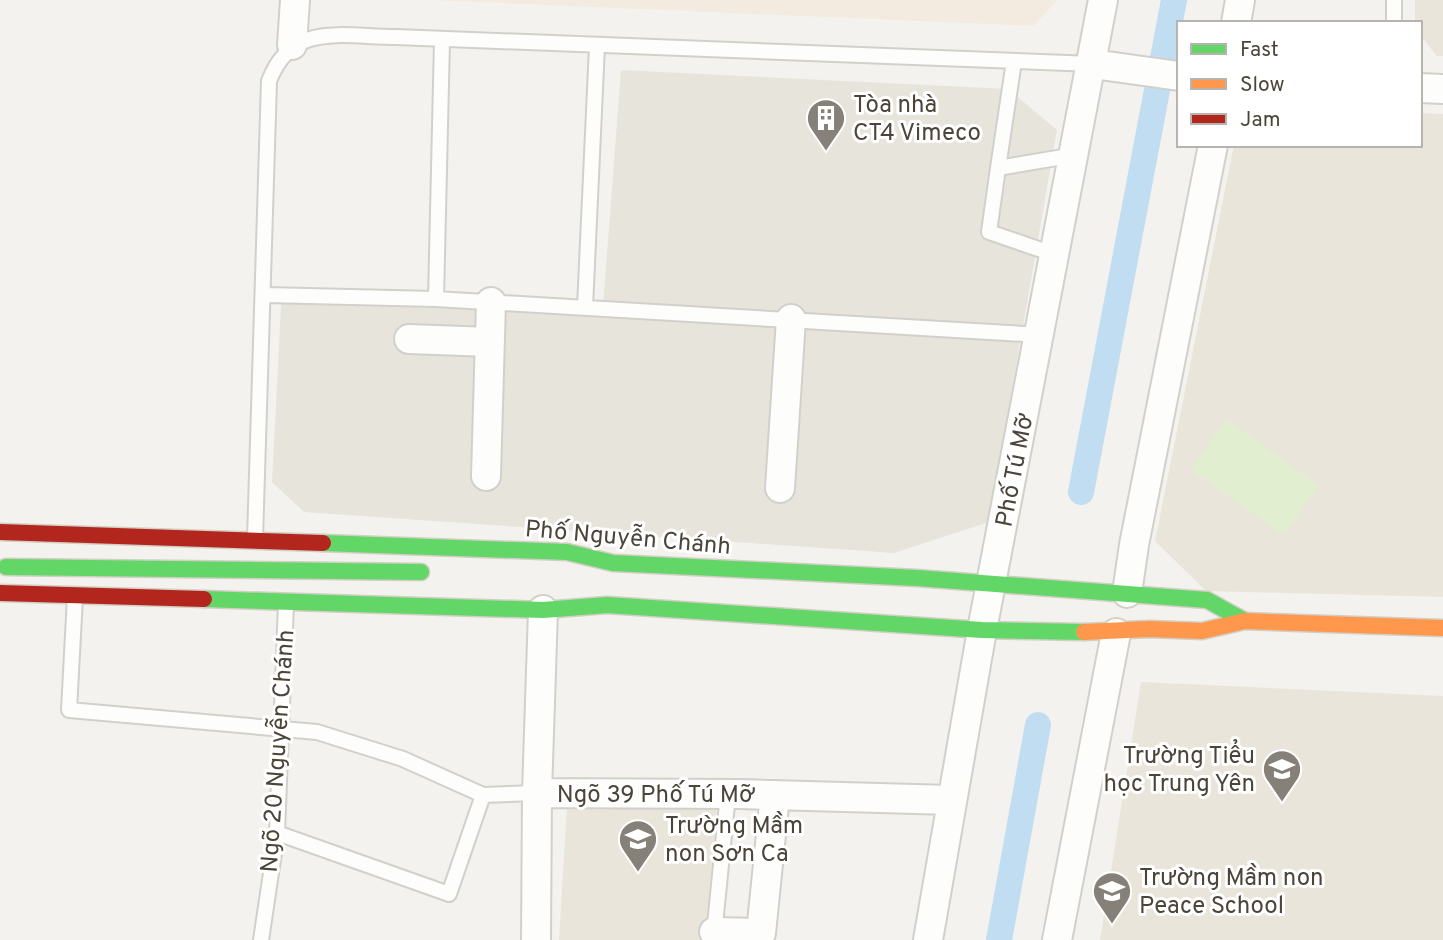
<svg xmlns="http://www.w3.org/2000/svg" width="1443" height="940" font-family="Overpass,sans-serif">
<style>
.residential{fill:#e7e4dc}
.commercial{fill:#f3ebdf}
.education{fill:#eae5da}
.pitch{fill:#e1eecf}
.lines{fill:none;stroke-linecap:round;stroke-linejoin:round}
.canal{stroke:#c0ddf1;stroke-width:26}
.lane-casing{stroke:#d2d0cb;stroke-width:18}
.street-casing{stroke:#d2d0cb;stroke-width:32}
.fast-casing{stroke:#d3cfc5;stroke-width:19}
.slow-casing{stroke:#d3cfc5;stroke-width:19}
.jam-casing{stroke:#d3cfc5;stroke-width:19}
.lane{stroke:#fdfdfc;stroke-width:14}
.street{stroke:#fdfdfc;stroke-width:28}
.fast{stroke:#63d668;stroke-width:16}
.slow{stroke:#ff974d;stroke-width:16}
.jam{stroke:#b3261e;stroke-width:16}
.labels{text-anchor:middle;stroke-width:6;stroke-linejoin:round;paint-order:stroke}
.poi-label{font-size:24px;fill:#4b4439;stroke:#fff;text-anchor:start}
.street-label{font-size:24px;fill:#4b4439;stroke:#fff}
</style>
<rect width="100%" height="100%" fill="#f4f2ee"/>
<path class="residential" d="M621,70l387,19 49,41 -68,392 -95,31 -590,-41 -32,-30 10,-195 321,19z"/>
<path class="commercial" d="M431,0h627l-25,26z"/>
<path class="education" d="M1415,0h28v56h-6l-17,-21v-12h-5z
M1420,113l23,1v483l-237,-6 -51,-50 79,-396h186z
M1141,682l302,14v244h-343z
M567,805h150l-11,135h-147z"/>
<path class="pitch" d="M1227,419l91,66 -34,50 -93,-65z"/>
<g class="lines">
<path class="canal" d="M1081,492l93,-492
M999,940l39,-215"/>
<g class="lane-casing">
<path id="lane" d="M1394,23v-23
M998,168l16,-107
M1056,255l-67,-23 9,-64 77,-13
M265,295l171,4 605,36
M436,299l6,-259
M585,307l12,-261
M255,539l14,-458c23,-60 73,-44 127,-44l697,27
M75,597l-6,113 248,22 86,27 80,36 54,-2
M277,833l172,61 34,-99
M714,935l14,-141
M261,940l16,-107 9,-229"/>
</g>
<g class="street-casing">
<path id="street" d="M1236,23l4,-23
M292,45l3,-45
M1093,64l86,12
M1420,88l23,1
M409,339l81,3
M486,476l5,-174
M780,488l11,-169
M1127,593l7,-48 79,-400
M537,793l202,1 212,6
M714,932l47,1 14,-138
M536,940l1,-147 6,-183
M928,940l54,-310 121,-630
M1057,940l59,-307"/>
</g>
<g class="fast-casing">
<path id="fast" d="M323,543l244,9 46,11 304,15 290,22 38,21
M6,567l415,5
M204,599l339,11 64,-5 375,25 102,2"/>
</g>
<g class="slow-casing">
<path id="slow" d="M1084,632l65,-3 53,2 43,-10 198,7"/>
</g>
<g class="jam-casing">
<path id="jam" d="M0,532l323,11
M0,593l204,6"/>
</g>
<use href="#lane" class="lane"/>
<use href="#street" class="street"/>
<use href="#fast" class="fast"/>
<use href="#slow" class="slow"/>
<use href="#jam" class="jam"/>
</g>
<defs>
<g id="building-pin" transform="scale(2.0125)"><path d="M0 17L-7.5 6A9.5 9.5 0 1 1 7.5 6Z" fill="#868178" stroke="#fff"/><path d="M-4-6H4V6H1V3H-1V6H-4ZM-2.5-4.3h1.7v1.8h-1.7ZM.8-4.3h1.7v1.8H.8ZM-2.5-1h1.7V.8h-1.7ZM.8-1h1.7V.8H.8Z" fill="#fff"/></g>
<g id="school-pin" transform="scale(2.0125)"><path d="M0 17L-7.5 6A9.5 9.5 0 1 1 7.5 6Z" fill="#868178" stroke="#fff"/><path d="M0-5L7-2L0 1L-7-2ZM-4 1L0 2.5L4 1V4Q0 6-4 4Z" fill="#fff"/></g>
</defs>
<g fill-rule="evenodd">
<use href="#building-pin" x="826" y="118"/>
<use href="#school-pin" x="1282" y="769"/>
<use href="#school-pin" x="638" y="839"/>
<use href="#school-pin" x="1112" y="891"/>
</g>
<g class="labels">
<g class="poi-label">
<text x="853" y="112">Tòa nhà<tspan x="853" dy="28">CT4 Vimeco</tspan></text>
<text x="1255" y="763" text-anchor="end">Trường Tiểu<tspan x="1255" dy="28">học Trung Yên</tspan></text>
<text x="665" y="833">Trường Mầm<tspan x="665" dy="28">non Sơn Ca</tspan></text>
<text x="1139" y="885">Trường Mầm non<tspan x="1139" dy="28">Peace School</tspan></text>
</g>
<g class="street-label">
<text transform="translate(1014 470) rotate(-79)" y="8">Phố Tú Mỡ</text>
<text transform="translate(628 537) rotate(5)" y="8">Phố Nguyễn Chánh</text>
<text transform="translate(277 751) rotate(-86)" y="8">Ngõ 20 Nguyễn Chánh</text>
<text x="656" y="802">Ngõ 39 Phố Tú Mỡ</text>
</g>
</g>
<rect x="1177" y="21" width="245" height="126" fill="#ffffff" stroke="#b7b4b0" stroke-width="2"/>
<rect x="1191" y="44" width="35" height="10" fill="#63d668" stroke="#b7b4b0" stroke-width="2"/>
<text x="1240" y="56" font-size="21" fill="#4b4439">Fast</text>
<rect x="1191" y="79" width="35" height="10" fill="#ff974d" stroke="#b7b4b0" stroke-width="2"/>
<text x="1240" y="91" font-size="21" fill="#4b4439">Slow</text>
<rect x="1191" y="114" width="35" height="10" fill="#b3261e" stroke="#b7b4b0" stroke-width="2"/>
<text x="1240" y="126" font-size="21" fill="#4b4439">Jam</text>
</svg>
